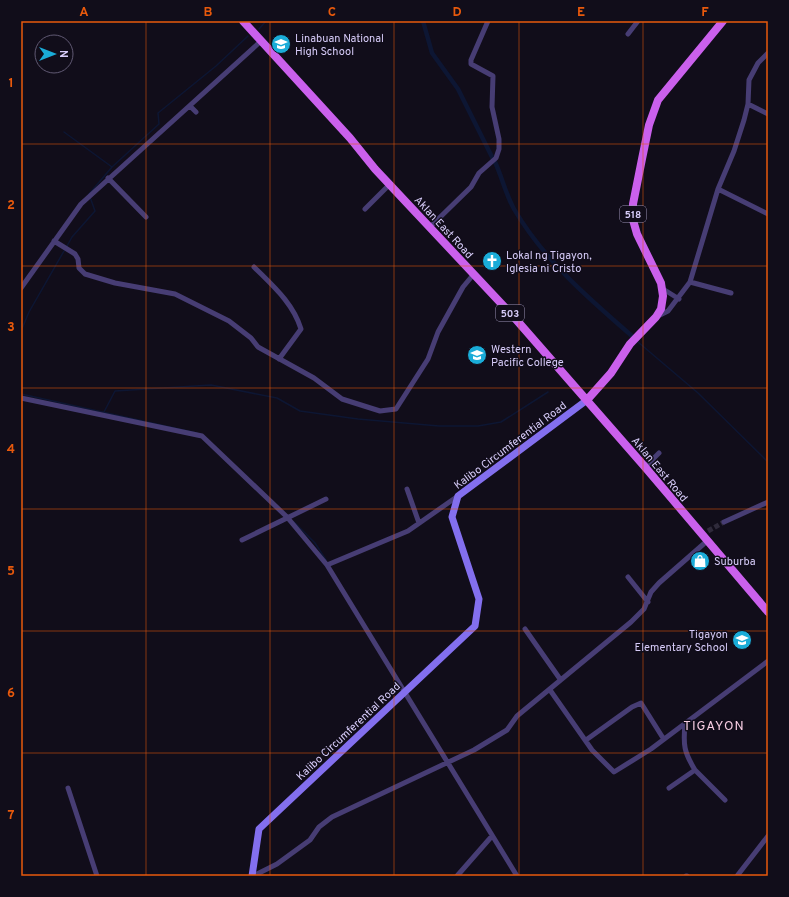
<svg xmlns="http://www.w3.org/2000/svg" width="789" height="897" font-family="Overpass,sans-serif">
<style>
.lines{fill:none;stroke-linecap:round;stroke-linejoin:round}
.stream{stroke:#0d1633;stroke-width:1.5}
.canal{stroke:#0d1633;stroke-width:4.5}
.minor-tunnel{stroke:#2f2a3b;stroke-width:5;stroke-dasharray:5 2.5;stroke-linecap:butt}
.minor{stroke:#473d74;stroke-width:5}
.secondary{stroke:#836fee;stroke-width:7}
.primary{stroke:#ca60ec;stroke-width:8}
.grid{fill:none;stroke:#e8590c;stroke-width:1;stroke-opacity:0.55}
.labels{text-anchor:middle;stroke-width:3;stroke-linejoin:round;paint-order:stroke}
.shield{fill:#110d1a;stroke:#9c93b6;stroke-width:1}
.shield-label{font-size:10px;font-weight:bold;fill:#d7ccf9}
.poi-label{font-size:11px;fill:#d7ccf9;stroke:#110d1a;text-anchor:start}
.street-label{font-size:11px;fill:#d7ccf9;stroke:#110d1a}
.quarter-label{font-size:13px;letter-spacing:1px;fill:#f9cee4;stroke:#110d1a}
.neatline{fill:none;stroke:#e8590c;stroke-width:1.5}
.grid-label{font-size:13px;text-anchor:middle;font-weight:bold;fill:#e8590c}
</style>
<rect width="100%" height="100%" fill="#110d1a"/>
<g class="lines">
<path class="stream" d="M259,29l7,-8
M64,132l48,35
M89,194l23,-27 47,-43 -1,-11 58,-47 32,-30
M67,246l5,-9 23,-26 -5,-14
M21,331l8,-19 35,-61
M638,342l60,51 70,69
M21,394l176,39
M104,412l11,-21 96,-6 66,13 23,13 58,8 81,7h39l23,-4 47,-30
M294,522l21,21 11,17"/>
<path class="canal" d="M423,21l9,32 26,36 35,70
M495,162c7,15 11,33 19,47 30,51 74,89 118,127"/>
<path class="minor-tunnel" d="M708,531l16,-9"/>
<path class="minor" d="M628,34l10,-13
M748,104l20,10
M190,106l6,6
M108,178l38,39
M718,189l50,25
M365,209l25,-25
M430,227l41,-40 8,-14 17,-15 3,-9v-10l-7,-32 1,-31 -22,-12v-4l17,-39
M54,241l21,13 3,5 1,9 6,6 30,9 60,11 54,27 22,17 7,9 56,31 28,21 38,12 16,-2 32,-50 10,-27 25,-45 10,-12
M254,267c19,19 39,36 47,62l-22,30
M690,282l41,11
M21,288l60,-84 180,-163
M663,289l16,10
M656,317l12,-6 22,-29 28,-93 16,-38 10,-31 4,-16 1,-24 9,-17 10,-10
M21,398l181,38 85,81 40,48 190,311
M645,467l14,-14
M407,489l12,34
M724,522l44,-20
M242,540l84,-41
M327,565l81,-34 50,-35
M628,577l20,25
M525,629l35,50
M550,690l42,60 22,22 37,-23 117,-88
M586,740l46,-33 9,-4 22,35
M695,770l30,30
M68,788l29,88
M669,788l26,-18c-11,-18 -12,-25 -10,-46
M253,876l24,-12 33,-24 9,-13 13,-10 142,-67 33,-20 10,-14 114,-94 13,-13 7,-17 8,-9 48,-42
M457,876l35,-40
M686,876h1
M737,876l31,-40"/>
<path class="secondary" d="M252,876l7,-47 216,-203 4,-27 -27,-82 6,-21 129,-96"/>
<path class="primary" d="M243,21l107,117 25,31 138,147 132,151 123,145
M587,400l24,-27 19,-29 26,-27 5,-8 2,-13 -2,-13 -24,-49 -4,-14v-16l9,-45 7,-34 9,-25 65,-79"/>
</g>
<path class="grid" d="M146,21v855M270,21v855M394,21v855M519,21v855M643,21v855M21,144h747M21,266h747M21,388h747M21,509h747M21,631h747M21,753h747"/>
<defs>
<g id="school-disc" transform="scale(1)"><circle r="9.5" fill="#1aacd8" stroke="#110d1a"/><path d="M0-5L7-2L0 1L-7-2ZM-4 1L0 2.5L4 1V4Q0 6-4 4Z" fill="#fff"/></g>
<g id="church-disc" transform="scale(1)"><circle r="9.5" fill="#1aacd8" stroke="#110d1a"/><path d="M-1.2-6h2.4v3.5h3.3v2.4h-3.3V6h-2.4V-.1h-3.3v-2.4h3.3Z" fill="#fff"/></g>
<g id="university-disc" transform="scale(1)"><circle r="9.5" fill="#1aacd8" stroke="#110d1a"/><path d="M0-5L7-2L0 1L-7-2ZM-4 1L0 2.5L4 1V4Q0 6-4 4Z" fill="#fff"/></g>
<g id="shop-disc" transform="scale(1)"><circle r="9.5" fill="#1aacd8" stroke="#110d1a"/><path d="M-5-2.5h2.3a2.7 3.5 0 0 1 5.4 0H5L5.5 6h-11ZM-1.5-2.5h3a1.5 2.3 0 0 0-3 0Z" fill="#fff"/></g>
</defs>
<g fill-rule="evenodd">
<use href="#school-disc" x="281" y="44"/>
<use href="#church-disc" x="492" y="261"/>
<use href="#university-disc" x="477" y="355"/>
<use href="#shop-disc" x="700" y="561"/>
<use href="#school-disc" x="742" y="640"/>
</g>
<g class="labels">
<g class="shield">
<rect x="620" y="206" width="26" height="16" rx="3"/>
<rect x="496" y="305" width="28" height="16" rx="3"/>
</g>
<g class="shield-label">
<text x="633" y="218">518</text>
<text x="510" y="317">503</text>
</g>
<g class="poi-label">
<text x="295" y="42">Linabuan National<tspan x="295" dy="13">High School</tspan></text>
<text x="506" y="259">Lokal ng Tigayon,<tspan x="506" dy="13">Iglesia ni Cristo</tspan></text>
<text x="491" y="353">Western<tspan x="491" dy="13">Pacific College</tspan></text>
<text x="714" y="565">Suburba</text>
<text x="728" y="638" text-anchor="end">Tigayon<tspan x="728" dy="13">Elementary School</tspan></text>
</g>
<g class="street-label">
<text transform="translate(444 227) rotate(47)" y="4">Aklan East Road</text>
<text transform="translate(510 445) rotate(-37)" y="4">Kalibo Circumferential Road</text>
<text transform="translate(660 469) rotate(50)" y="4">Aklan East Road</text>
<text transform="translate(348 731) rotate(-43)" y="4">Kalibo Circumferential Road</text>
</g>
<g class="quarter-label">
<text x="714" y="730">TIGAYON</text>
</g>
</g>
<rect width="789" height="897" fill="none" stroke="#110d1a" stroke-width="44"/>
<g transform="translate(54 54) rotate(90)"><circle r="19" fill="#110d1a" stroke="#605973"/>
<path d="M0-3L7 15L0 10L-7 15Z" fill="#1aacd8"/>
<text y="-6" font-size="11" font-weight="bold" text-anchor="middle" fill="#d7ccf9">N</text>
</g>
<rect x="22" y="22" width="745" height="853" class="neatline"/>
<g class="grid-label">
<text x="84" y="16">A</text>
<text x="208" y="16">B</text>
<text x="332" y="16">C</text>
<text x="457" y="16">D</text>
<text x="581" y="16">E</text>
<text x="705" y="16">F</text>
<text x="11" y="87">1</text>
<text x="11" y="209">2</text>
<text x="11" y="331">3</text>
<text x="11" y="453">4</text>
<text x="11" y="575">5</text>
<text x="11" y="697">6</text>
<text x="11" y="819">7</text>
</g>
</svg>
